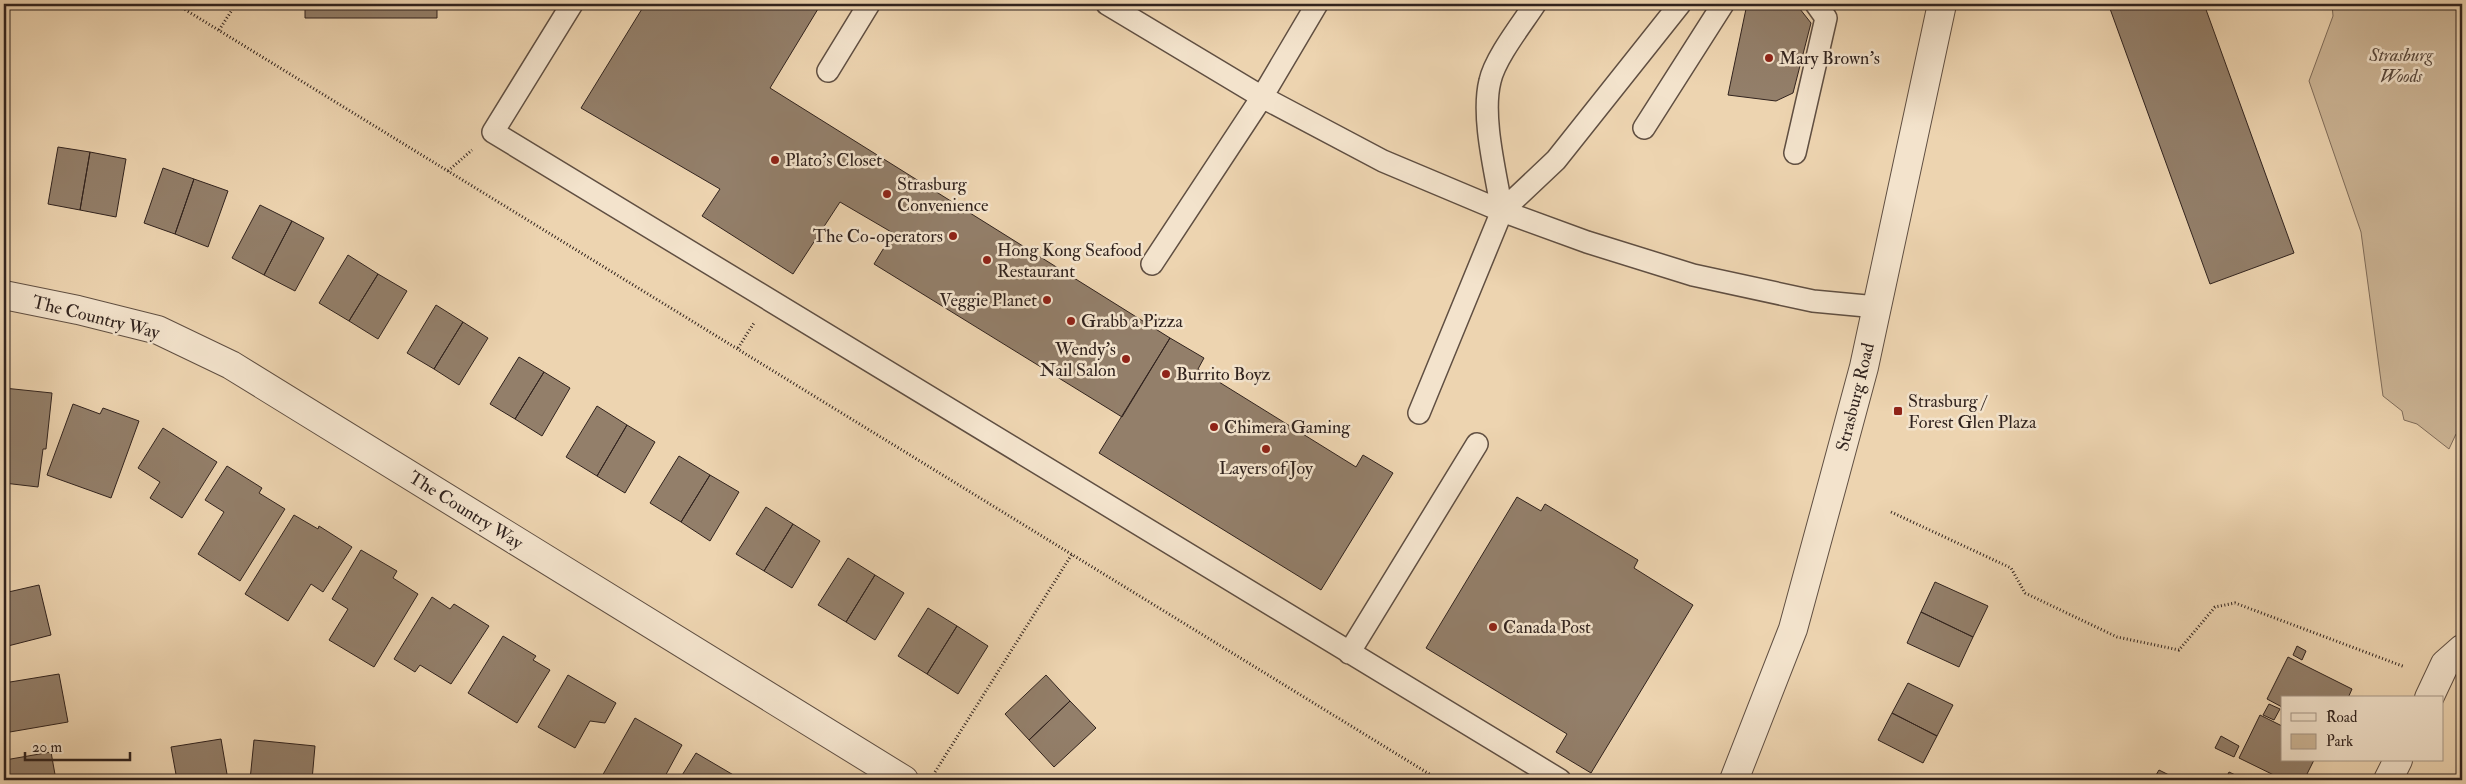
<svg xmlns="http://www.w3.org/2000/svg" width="2466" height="784" font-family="'IM FELL Double Pica',serif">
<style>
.green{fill:#cdb697;stroke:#7f6c5a}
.building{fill:#937f6a;stroke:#31231e}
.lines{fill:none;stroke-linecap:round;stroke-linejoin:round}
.service-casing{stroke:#604f42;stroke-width:24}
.minor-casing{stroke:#604f42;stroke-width:30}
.tertiary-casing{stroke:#604f42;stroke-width:30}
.path{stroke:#31231e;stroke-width:3;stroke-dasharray:1 2.5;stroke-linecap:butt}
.service{stroke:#f3e3cc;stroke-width:21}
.minor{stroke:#f3e3cc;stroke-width:28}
.tertiary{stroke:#f3e3cc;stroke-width:28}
.poi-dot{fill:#8f2418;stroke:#f3e3cc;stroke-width:2}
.labels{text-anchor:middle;stroke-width:5;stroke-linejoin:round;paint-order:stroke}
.park-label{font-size:18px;font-style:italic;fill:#58483c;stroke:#f3e3cc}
.poi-label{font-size:18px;fill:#31231e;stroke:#f3e3cc;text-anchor:start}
.street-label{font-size:18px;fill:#31231e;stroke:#f3e3cc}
</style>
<rect width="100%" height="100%" fill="#edd4b0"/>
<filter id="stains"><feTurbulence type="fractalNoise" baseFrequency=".004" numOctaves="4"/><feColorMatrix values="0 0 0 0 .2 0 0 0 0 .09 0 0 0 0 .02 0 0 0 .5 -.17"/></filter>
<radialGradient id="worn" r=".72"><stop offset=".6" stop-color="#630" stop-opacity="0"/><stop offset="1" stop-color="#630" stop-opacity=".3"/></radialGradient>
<path class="green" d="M2332,4h130v431l-6,-1 -7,15 -32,-25 -13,-4 -2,-9 -19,-15 -22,-164 -52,-151 24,-65z"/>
<path class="building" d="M305,4h132v14h-132z
M645,4h176l-51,84 400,250 -48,79 -248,-153 19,-31 -53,-31 -47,72 -91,-58 18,-27 -139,-81z
M1747,4h49l15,19 -18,70 -17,8 -48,-6z
M2114,4h90l90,249 -84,31 -101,-278z
M58,147l32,5 -10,58 -32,-6z
M90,152l36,7 -10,58 -36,-7z
M163,168l31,11 -19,55 -31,-11z
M194,179l34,12 -20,56 -33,-13z
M260,205l32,16 -28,54 -32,-17z
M292,221l32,17 -29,53 -31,-16z
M348,255l30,19 -29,47 -30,-18z
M378,274l29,17 -29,48 -29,-18z
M436,305l27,17 -29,47 -27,-16z
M463,322l25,16 -29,47 -25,-16z
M1170,338l34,20 -6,11 158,98 7,-12 30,18 -72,117 -222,-137z
M519,357l25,15 -29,47 -25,-15z
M544,372l26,16 -28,48 -27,-17z
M4,388l48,5 -6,56h-3l-5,38 -34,-4z
M73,404l27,10 3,-6 36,13 -28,77 -64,-23z
M597,406l30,19 -30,51 -31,-19z
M627,425l28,17 -30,51 -28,-17z
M163,428l54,34 -35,56 -32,-20 10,-16 -22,-14z
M679,456l31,19 -29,47 -31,-19z
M227,466l35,22 -3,5 26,16 -45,72 -42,-27 26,-42 -19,-12z
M710,475l29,17 -29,49 -29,-19z
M1517,497l24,14 4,-7 93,56 -4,8 59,37 -102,168 -35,-21 11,-18 -141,-86z
M766,507l27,17 -29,47 -28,-17z
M294,515l24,14 1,-3 33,21 -29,45 -12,-8 -23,37 -43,-27z
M793,524l27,17 -28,47 -28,-17z
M361,550l36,21 -4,7 25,16 -44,73 -45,-27 19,-31 -16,-10z
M848,558l27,17 -29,47 -28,-17z
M875,575l29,18 -29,47 -29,-18z
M1935,582l53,24 -15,31 -52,-25z
M39,585l12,50 -47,12v-54z
M432,597l18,12 4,-5 35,22 -38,58 -31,-19 -5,7 -21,-13z
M928,608l29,18 -30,48 -29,-18z
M1921,612l52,25 -14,30 -52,-24z
M957,626l31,20 -30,48 -31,-20z
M503,636l33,20 -3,4 17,10 -33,53 -49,-30z
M2297,646l9,5 -4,9 -9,-5z
M2288,657l64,32 -4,9h-66v9l-15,-8z
M59,674l9,48 -64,11v-50z
M568,675l48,28 -11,20 -15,-2 -15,27 -37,-21z
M1046,675l24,26 -41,39 -24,-26z
M1908,683l45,22 -16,31 -45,-23z
M1070,701l26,27 -42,39 -25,-27z
M2269,704l11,5 -6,11 -11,-5z
M1892,713l45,23 -14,27 -45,-23z
M2260,715l22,11v34h32l-10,20h-20l-45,-22z
M635,718l47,27 -19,35h-57l-5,-2z
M2221,736l18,10 -5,11 -19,-9z
M221,739l7,41h-51l-6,-33z
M254,740l61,6 -3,34h-62z
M51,752l5,28h-47l-4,-20z
M696,753l46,27h-63z
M2159,770l12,6 -2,4h-16z
M2229,772l17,8h-21z
M390,775l7,5h-10z"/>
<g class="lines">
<g class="service-casing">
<path id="service" d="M572,4l-79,128 1067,648
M1107,4l155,93 121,64 119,50 85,31 106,33 120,26 64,6
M828,71l41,-67
M1644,128l79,-124
M1795,153l31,-135 -10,-14
M1502,211c-6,-37 -21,-94 -12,-130 5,-23 32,-57 45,-77
M1152,264l110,-167 55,-93
M1419,413l83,-202 54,-51 124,-156
M1349,653l128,-209"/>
</g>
<g class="minor-casing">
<path id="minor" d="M4,295l74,15 80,20 73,35 673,415
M2429,698l16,-34 17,-15
M2388,780l10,-20"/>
</g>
<g class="tertiary-casing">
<path id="tertiary" d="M1734,780l59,-151 40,-147 31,-115 78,-363"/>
</g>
<path class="path" d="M176,4l1263,776
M219,30l17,-26
M448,171l24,-21
M738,348l16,-25
M1891,512l120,56 14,25 92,44 62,13 36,-43 20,-4 170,64
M935,772l137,-218"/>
<use href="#service" class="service"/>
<use href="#minor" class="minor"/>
<use href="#tertiary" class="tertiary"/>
</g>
<g class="poi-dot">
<circle cx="1769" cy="58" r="5"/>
<circle cx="775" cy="160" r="5"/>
<circle cx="887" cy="194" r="5"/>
<circle cx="953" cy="236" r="5"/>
<circle cx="987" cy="260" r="5"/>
<circle cx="1047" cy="300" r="5"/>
<circle cx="1071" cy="321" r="5"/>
<circle cx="1126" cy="359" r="5"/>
<circle cx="1166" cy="374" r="5"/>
<rect x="1893" y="406" width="10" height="10" rx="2.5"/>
<circle cx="1214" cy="427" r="5"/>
<circle cx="1266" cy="449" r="5"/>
<circle cx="1493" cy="627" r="5"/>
</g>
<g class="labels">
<g class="park-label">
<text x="2401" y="61">Strasburg<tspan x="2401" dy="21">Woods</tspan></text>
</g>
<g class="poi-label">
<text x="1779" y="64">Mary Brown's</text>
<text x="785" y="166">Plato's Closet</text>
<text x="897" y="190">Strasburg<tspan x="897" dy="21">Convenience</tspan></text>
<text x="943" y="242" text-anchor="end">The Co-operators</text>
<text x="997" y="256">Hong Kong Seafood<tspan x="997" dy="21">Restaurant</tspan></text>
<text x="1037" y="306" text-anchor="end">Veggie Planet</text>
<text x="1081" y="327">Grabb a Pizza</text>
<text x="1116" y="355" text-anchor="end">Wendy's<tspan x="1116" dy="21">Nail Salon</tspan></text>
<text x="1176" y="380">Burrito Boyz</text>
<text x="1908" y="407">Strasburg /<tspan x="1908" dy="21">Forest Glen Plaza</tspan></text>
<text x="1224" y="433">Chimera Gaming</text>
<text x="1266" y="474" text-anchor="middle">Layers of Joy</text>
<text x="1503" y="633">Canada Post</text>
</g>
<g class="street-label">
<text transform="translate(96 317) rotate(14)" y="6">The Country Way</text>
<text transform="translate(1855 397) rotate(-76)" y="6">Strasburg Road</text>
<text transform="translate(466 510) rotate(32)" y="6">The Country Way</text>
</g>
</g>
<rect width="2466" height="784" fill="none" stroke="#edd4b0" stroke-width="20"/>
<rect x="5" y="5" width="2456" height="774" fill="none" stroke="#31231e" stroke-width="2.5"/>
<rect x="10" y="10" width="2446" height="764" fill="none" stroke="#31231e"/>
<rect x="2281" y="696" width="162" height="65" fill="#f3e3cc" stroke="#a59686"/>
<rect x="2291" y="713" width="25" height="8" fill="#f3e3cc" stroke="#a59686"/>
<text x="2326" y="722" font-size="15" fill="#31231e">Road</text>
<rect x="2291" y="734" width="25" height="15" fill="#cdb697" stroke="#a59686"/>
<text x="2326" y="746" font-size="15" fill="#31231e">Park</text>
<path d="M25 752v8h105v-8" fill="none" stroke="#31231e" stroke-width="2.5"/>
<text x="32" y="752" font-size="15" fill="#31231e" stroke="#f3e3cc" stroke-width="4" paint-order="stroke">20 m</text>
<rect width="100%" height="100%" filter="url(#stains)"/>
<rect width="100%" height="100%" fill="url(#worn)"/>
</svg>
